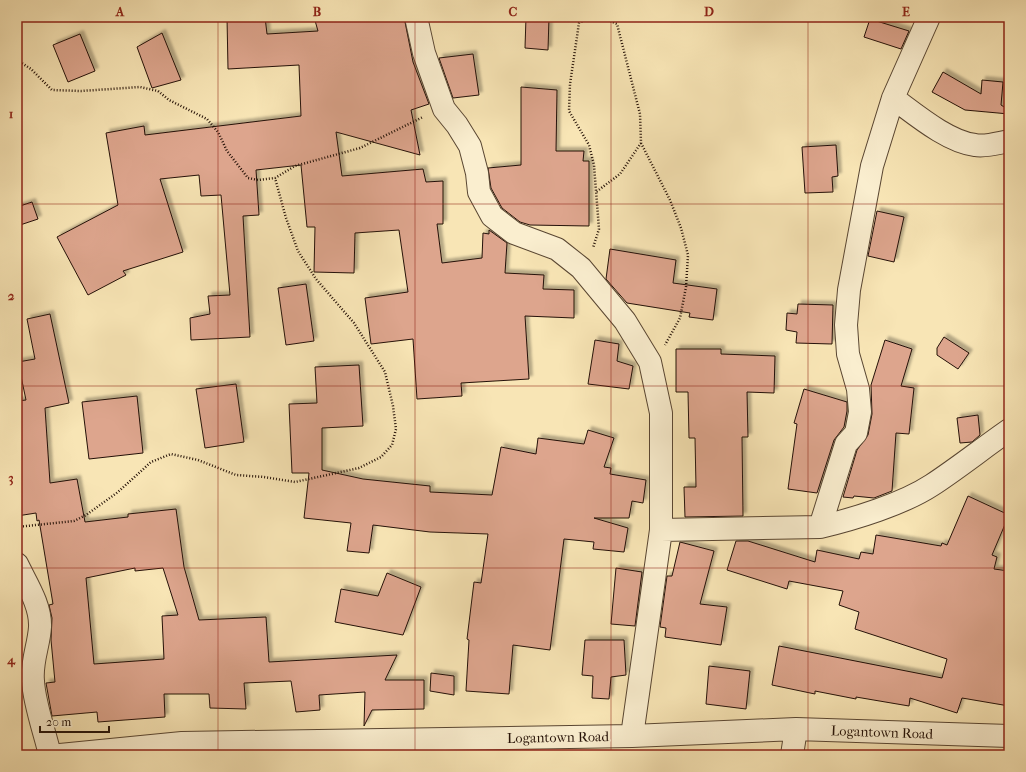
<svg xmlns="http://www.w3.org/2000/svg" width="1026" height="772" font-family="'IM FELL French Canon',serif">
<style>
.building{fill:#dda58d;stroke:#241107;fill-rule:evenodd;filter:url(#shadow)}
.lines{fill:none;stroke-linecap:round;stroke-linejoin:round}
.minor-casing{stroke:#594632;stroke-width:24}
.path{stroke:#241107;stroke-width:2.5;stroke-dasharray:1 2;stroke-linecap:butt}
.minor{stroke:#faeecf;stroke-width:22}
.grid{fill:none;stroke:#8f2418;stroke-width:1;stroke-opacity:0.55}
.labels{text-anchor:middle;stroke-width:3;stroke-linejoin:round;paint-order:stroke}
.street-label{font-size:14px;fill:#241107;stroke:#faeecf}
.neatline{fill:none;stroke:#8f2418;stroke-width:1.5}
.grid-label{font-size:13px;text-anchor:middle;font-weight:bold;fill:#8f2418}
</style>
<defs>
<filter id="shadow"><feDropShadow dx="3.5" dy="-3.5" stdDeviation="1" flood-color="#0004"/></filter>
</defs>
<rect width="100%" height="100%" fill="#f8e5b5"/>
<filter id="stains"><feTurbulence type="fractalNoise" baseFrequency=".005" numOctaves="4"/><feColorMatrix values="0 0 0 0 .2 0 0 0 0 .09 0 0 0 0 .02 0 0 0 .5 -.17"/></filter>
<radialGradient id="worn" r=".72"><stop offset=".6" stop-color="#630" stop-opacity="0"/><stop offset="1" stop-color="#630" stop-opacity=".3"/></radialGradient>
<path class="building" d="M227,17h38l2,17 51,-3 -4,-14h90l9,45 16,42 -18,6 9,45 -84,-23 6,44 81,-7 3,13 17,-1v43h-6l5,39 40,-5 1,-25 6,1v-4l18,13 -2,30 39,2 -1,14 31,1v28l-49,-2 4,63 -68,4 1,13 -45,3 -4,-60 -42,5 -6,-46 43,-6 -9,-62 -44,3 -1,40 -40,-1 1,-45h-8l-6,-62 -45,5 3,45 -16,1 7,121 -59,3 -1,-22 20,-4 -2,-18 22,-1 -9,-100 -20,1 -2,-21 -39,4 23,73 -60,19 3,4 -38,20 -31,-58 61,-32 -12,-72 38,-7 1,9 156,-19 -2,-51 -71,4z
M526,17h23l-1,33 -23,-2z
M870,19l39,12 -8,18 -37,-12z
M162,33l19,47 -29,8 -15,-41z
M80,34l15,37 -27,11 -15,-37z
M473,54l6,41 -26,3 -14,-40z
M943,72l38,22 1,-14 21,2 -2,23 8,5v4l-44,-4 -33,-18z
M521,87l36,3 -1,61h28l-1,10h6v65l-59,-1 -10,-3 -18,-14 -11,-20 -3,-20 33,-3z
M836,145l2,31 -6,1 1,15 -28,1 -3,-46z
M32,202l6,17 -21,7v-19z
M877,211l27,6 -10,45 -26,-6z
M610,249l66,11 -3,23 44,6 -4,31 -24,-3 1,-4 -63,-10 -21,-24z
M306,284l8,57 -28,4 -8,-57z
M798,304l35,1 -1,39 -36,-1 1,-11 -11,-2 1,-17 10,1z
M50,314l19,89 -24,5 5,75 27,-4 8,43 43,-5v-3l48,-5 8,58 15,53 67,-3 3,45 128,-7 -12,25h39v29l-52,1 -8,16 1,-34 -46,3 1,15 -24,2 -5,-31 -47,2 2,26 -36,-1 -1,-14h-45l1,23 -67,5 -1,-10 -45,4 -6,-33 9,-1 -4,-42 1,-22 -3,-13 4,-1 -14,-84 -2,1 -1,-8 -19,3v-115l9,-1 -8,-38 17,-3 -8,-40zM135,568v3l28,-3 15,47 -16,1 2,43 -70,5 -8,-86z
M944,337l25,16 -11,16 -21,-14v-7z
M595,340l24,4 -2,17 16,5 -4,23 -41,-5z
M885,340l27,9 -11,37 13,2 -5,46 -13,-1 -4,58 -18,7 -20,-2 -1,2 -10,-1 14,-47 11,-15 4,-21 -1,-29z
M676,349h45v5l54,2 -1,37 -27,-1 1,45h-6l1,79 -58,1 -1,-30h12l-1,-49h-6l-1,-46h-12z
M359,365l4,61 -41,2v42l41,9 67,7v6l62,3 9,-48 35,7 2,-16 46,6 4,-14 26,8 -10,29 7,1 -1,6 36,6 -3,23 -11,-2 -3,17h-35l34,10 -4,24 -31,-3 1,-7 -30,-3 -14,111 -37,-5 -4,49 -43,-3 3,-51 -2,-1 7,-57 7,1 7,-49 -58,-2 -57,-7 -4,28 -22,-2 4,-28 -47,-5 5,-45h-17l-3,-69 28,-1 -2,-36z
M236,384l8,58 -39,6 -9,-59z
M804,389l43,13v9l-3,16 -10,13 -17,53 -29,-4 9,-65 -3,-1z
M137,396l6,57 -54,6 -7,-57z
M978,415l2,20 -8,7 -12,1 -3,-25z
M968,496l41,19 -17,40 5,2 -3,12 15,2v135l-47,-8 -5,15 -47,-15 -1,8 -53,-9v2l-41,-8v3l-43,-9 7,-39 163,32 5,-19 -92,-30 4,-17 -20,-7 4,-14 -54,-10 -2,8 -60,-19 9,-29h12l67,21 2,-12 42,9 2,-7 12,2 3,-19 65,11 1,-3 5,2z
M680,542l34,9 -14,53 27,3 -6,38 -56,-8 1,-9 -6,-1 7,-51h5z
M616,568l26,4 -7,54 -24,-2z
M387,573l34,14 -18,48 -68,-13 6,-33 37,7z
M585,640h39l2,35 -15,2 -2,22 -17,-1 1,-22 -11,-1z
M709,666l41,5 -4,38 -40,-5z
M431,673l23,3v19l-24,-4z"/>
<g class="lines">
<g class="minor-casing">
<path id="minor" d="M416,17l8,36 20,56 13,16 13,21 7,27 2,19 13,24 22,17 43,16 24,19 44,53 25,41 11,51v117l-29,206
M893,98c22,16 55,44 82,47 11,2 23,-2 34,-4
M820,527l26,-83 10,-11 4,-21 -2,-23 -10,-35 -2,-29 3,-35 23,-124 21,-68 36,-81
M661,530l159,-3c34,-8 83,-23 112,-42 26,-17 51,-37 77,-55
M17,564c9,19 24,41 23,63 -1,18 -9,35 -7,54 1,22 12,52 17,74
M60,755l122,-12 450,-7 164,-7 213,7
M792,755l4,-26"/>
</g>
<path class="path" d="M590,17l-11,6 -9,61 -1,27 20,34 5,20 5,64 -6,19
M593,17l11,1 13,6 23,90 1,29 -21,31 -24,18
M17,60l14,9 21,21 29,1 59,-4 18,4 11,9 38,19 11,13 9,19 21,27 10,2 17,-2 20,-12 65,-18 63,-31
M641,143l29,57 11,28 7,27 -2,32 -6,31 -15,27
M17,527l57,-6 12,-6 32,-23 33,-30 20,-8 27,6 38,15 28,2 31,5 64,-14 22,-11 11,-12 4,-16 -3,-23 -8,-34 -31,-49 -38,-44 -18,-28 -12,-33 -11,-40"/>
<use href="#minor" class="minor"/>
</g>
<path class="grid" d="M218,17v738M415,17v738M611,17v738M808,17v738M17,204h992M17,386h992M17,568h992"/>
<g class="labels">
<g class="street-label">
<text transform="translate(882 732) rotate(2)" y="5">Logantown Road</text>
<text transform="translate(558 737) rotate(-1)" y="5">Logantown Road</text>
</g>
</g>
<rect width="1026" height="772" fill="none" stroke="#f8e5b5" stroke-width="44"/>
<path d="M40 726v6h69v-6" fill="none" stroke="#241107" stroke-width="2"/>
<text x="46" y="726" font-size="12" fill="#241107" stroke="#faeecf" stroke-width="3" paint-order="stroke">20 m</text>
<rect x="22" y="22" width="982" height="728" class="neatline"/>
<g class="grid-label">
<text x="120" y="16">A</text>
<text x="317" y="16">B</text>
<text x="513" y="16">C</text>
<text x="709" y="16">D</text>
<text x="906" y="16">E</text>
<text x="11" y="118">1</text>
<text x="11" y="300">2</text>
<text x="11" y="482">3</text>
<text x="11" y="664">4</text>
</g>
<rect width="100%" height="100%" filter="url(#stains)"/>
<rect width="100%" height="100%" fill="url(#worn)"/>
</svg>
